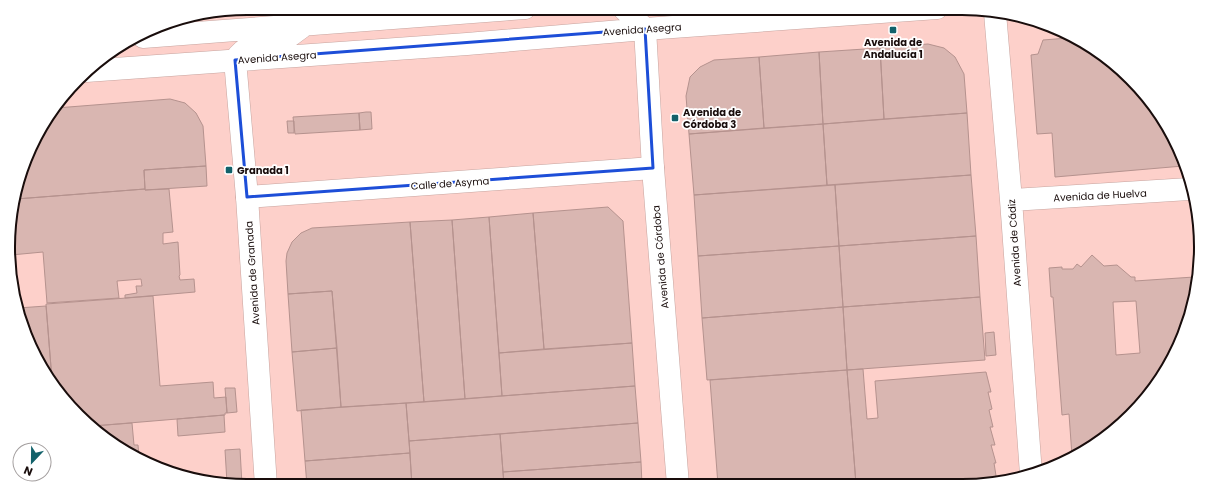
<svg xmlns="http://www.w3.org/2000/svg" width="1209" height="494" font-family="Poppins,sans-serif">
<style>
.built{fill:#fdd0ca}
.building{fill:#d9b6b1;stroke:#b5928e;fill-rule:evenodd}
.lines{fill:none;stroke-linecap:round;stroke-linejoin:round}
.minor-casing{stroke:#c7a49f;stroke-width:23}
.tertiary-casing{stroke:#c7a49f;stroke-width:23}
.minor{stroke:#fff;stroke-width:22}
.tertiary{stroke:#fff;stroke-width:22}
.marked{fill:none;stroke:#1d4ed8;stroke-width:3;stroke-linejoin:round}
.poi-dot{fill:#12616a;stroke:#fff;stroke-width:1.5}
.labels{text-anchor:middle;stroke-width:3.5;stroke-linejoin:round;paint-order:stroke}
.street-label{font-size:10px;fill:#190d0c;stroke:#fff}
.poi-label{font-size:10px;font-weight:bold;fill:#190d0c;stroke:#fff;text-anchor:start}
.rim{fill:none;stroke:#190d0c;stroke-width:2}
</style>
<rect width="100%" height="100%" fill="#fbddd9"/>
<path class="built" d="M247,8h715l77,13 80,46 57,74 24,90 -12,93 -27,56 -42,47 -65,41 -61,16 -746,2 -77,-13 -69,-37 -61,-69 -27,-74 -3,-77 30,-88 50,-61 80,-46z"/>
<path class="building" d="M1068,38l51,29 57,74 7,25 -128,11 -3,-44 -15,1 -6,-79 7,-1 5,-14z
M928,44l16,4 11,9 9,17 3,39 -83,6 -4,-71z
M880,48l4,71 -61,5 -4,-72z
M819,52l4,72 -59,4 -5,-71z
M759,57l5,71 -75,6 -3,-38 4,-19 10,-10 14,-7z
M170,99l15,4 11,10 7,13 3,40 -62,4 1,19 -129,10 24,-71 16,-20z
M366,112h5l1,17 -12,1 -1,-17z
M359,113l1,17 -65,4 -2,-17z
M967,113l4,62 -144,10 -4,-61z
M287,121h7v12h-6z
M823,124l4,61 -133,10 -5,-61z
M206,166l1,20 -62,4 -1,-20z
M971,175l5,61 -137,10 -4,-61z
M835,185l4,61 -141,10 -4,-61z
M145,189v1l24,-1 4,43 -10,1v11l15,-2 2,33 -1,1 1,4 14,-1 1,13 -70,6v-3l12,-2 -1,-7h6l-1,-7 -24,2 2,17 -72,5 -4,-51 -32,3 -1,-39 6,-17z
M608,207l15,14 9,122 -88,6 -11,-136z
M533,213l11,136 -45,4 -10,-136z
M489,217l13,179 -37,3 -13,-179z
M452,220l13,179 -41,3 -14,-180z
M410,222l14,180 -83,5 -9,-116 -44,3 -2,-33 1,-8 5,-11 9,-9 11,-5z
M976,236l4,61 -137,10 -4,-61z
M839,246l4,61 -141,11 -4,-62z
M1092,255l12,11 13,-1 14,12h4v4l59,-4 -6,47 -27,56 -42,47 -47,29 -3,-42 -7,1 -9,-118h-2l-2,-29 13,-1v2h11l4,-5 4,3zM1136,301l4,52 -24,2 -3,-53z
M332,291l5,57 -45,4 -4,-58z
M153,296l7,90 53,-4 1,16 12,-1 1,16h-2v2l-132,11 -41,-46 -6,-76z
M980,297l5,63 -138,10 -4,-63z
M46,306l6,74 -12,-13 -22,-59z
M843,307l4,63 -140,10 -5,-62z
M994,332l2,23 -10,1 -1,-23z
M632,343l3,43 -133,10 -3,-43z
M337,348l4,59 -44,4 -5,-59z
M863,369l4,50 11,-1 -3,-37 111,-9 5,20h-3l4,17 -3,1 4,17h-3l5,18h-4l5,18h-2l3,19 -3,-1 1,2 -2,1h-137l-9,-114z
M847,370l9,114 -138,1 -8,-105z
M635,386l3,37 -229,18 -3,-38z
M225,388h10l2,24 -10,1z
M406,403l4,50 -105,8 -4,-51z
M224,415l1,17 -47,4 -1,-17z
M132,423l2,22h4l1,12 -38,-21 -8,-10z
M638,423l3,39 -138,10 -3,-38z
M500,434l4,51 -92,1 -3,-45z
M240,449l2,36 -15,-2 -2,-33z
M410,453l2,33h-105l-2,-25z
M641,462l1,23h-138l-1,-13z"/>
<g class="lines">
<g class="minor-casing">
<path id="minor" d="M995,13l16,187 20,274
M247,197l406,-29
M1011,200l178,-11"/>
</g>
<g class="tertiary-casing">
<path id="tertiary" d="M623,8l22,21
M645,29l8,139 25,317
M143,37l382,-29
M86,71l381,-27 178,-15 292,-21
M266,486l-19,-289 -12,-137c14,-20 26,-13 45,-18 7,-3 19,-13 26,-18"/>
</g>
<use href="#minor" class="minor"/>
<use href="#tertiary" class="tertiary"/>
</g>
<path class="marked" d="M645,29l8,139 -406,29 -12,-137z"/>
<g class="poi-dot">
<rect x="889" y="26" width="8" height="8" rx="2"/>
<rect x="671" y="114" width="8" height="8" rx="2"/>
<rect x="225" y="166" width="8" height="8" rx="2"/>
</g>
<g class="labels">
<g class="street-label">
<text transform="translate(642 29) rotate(-4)" y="4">Avenida Asegra</text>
<text transform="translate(277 57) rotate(-4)" y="4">Avenida Asegra</text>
<text transform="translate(450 183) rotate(-4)" y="4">Calle de Asyma</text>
<text transform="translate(1100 195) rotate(-3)" y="4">Avenida de Huelva</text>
<text transform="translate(1014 243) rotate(-94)" y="4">Avenida de Cádiz</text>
<text transform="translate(660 257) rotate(-95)" y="4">Avenida de Córdoba</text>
<text transform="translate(252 273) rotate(-94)" y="4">Avenida de Granada</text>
</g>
<g class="poi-label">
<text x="893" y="46" text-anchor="middle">Avenida de<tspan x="893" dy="12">Andalucía 1</tspan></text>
<text x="683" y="116">Avenida de<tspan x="683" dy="12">Córdoba 3</tspan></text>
<text x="237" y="174">Granada 1</text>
</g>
</g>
<path d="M0 0H1209V494H0ZM247 15H962A232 232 0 0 1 1194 247V247A232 232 0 0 1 962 479H247A232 232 0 0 1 15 247V247A232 232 0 0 1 247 15Z" fill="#fff" fill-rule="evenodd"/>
<path class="rim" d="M247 15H962A232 232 0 0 1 1194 247V247A232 232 0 0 1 962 479H247A232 232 0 0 1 15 247V247A232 232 0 0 1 247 15Z"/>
<g transform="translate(32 462) rotate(202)"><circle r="19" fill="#ffffff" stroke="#a39e9e"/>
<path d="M0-3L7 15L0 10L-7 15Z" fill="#12616a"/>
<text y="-6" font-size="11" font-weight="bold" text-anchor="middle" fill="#190d0c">N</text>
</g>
</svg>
